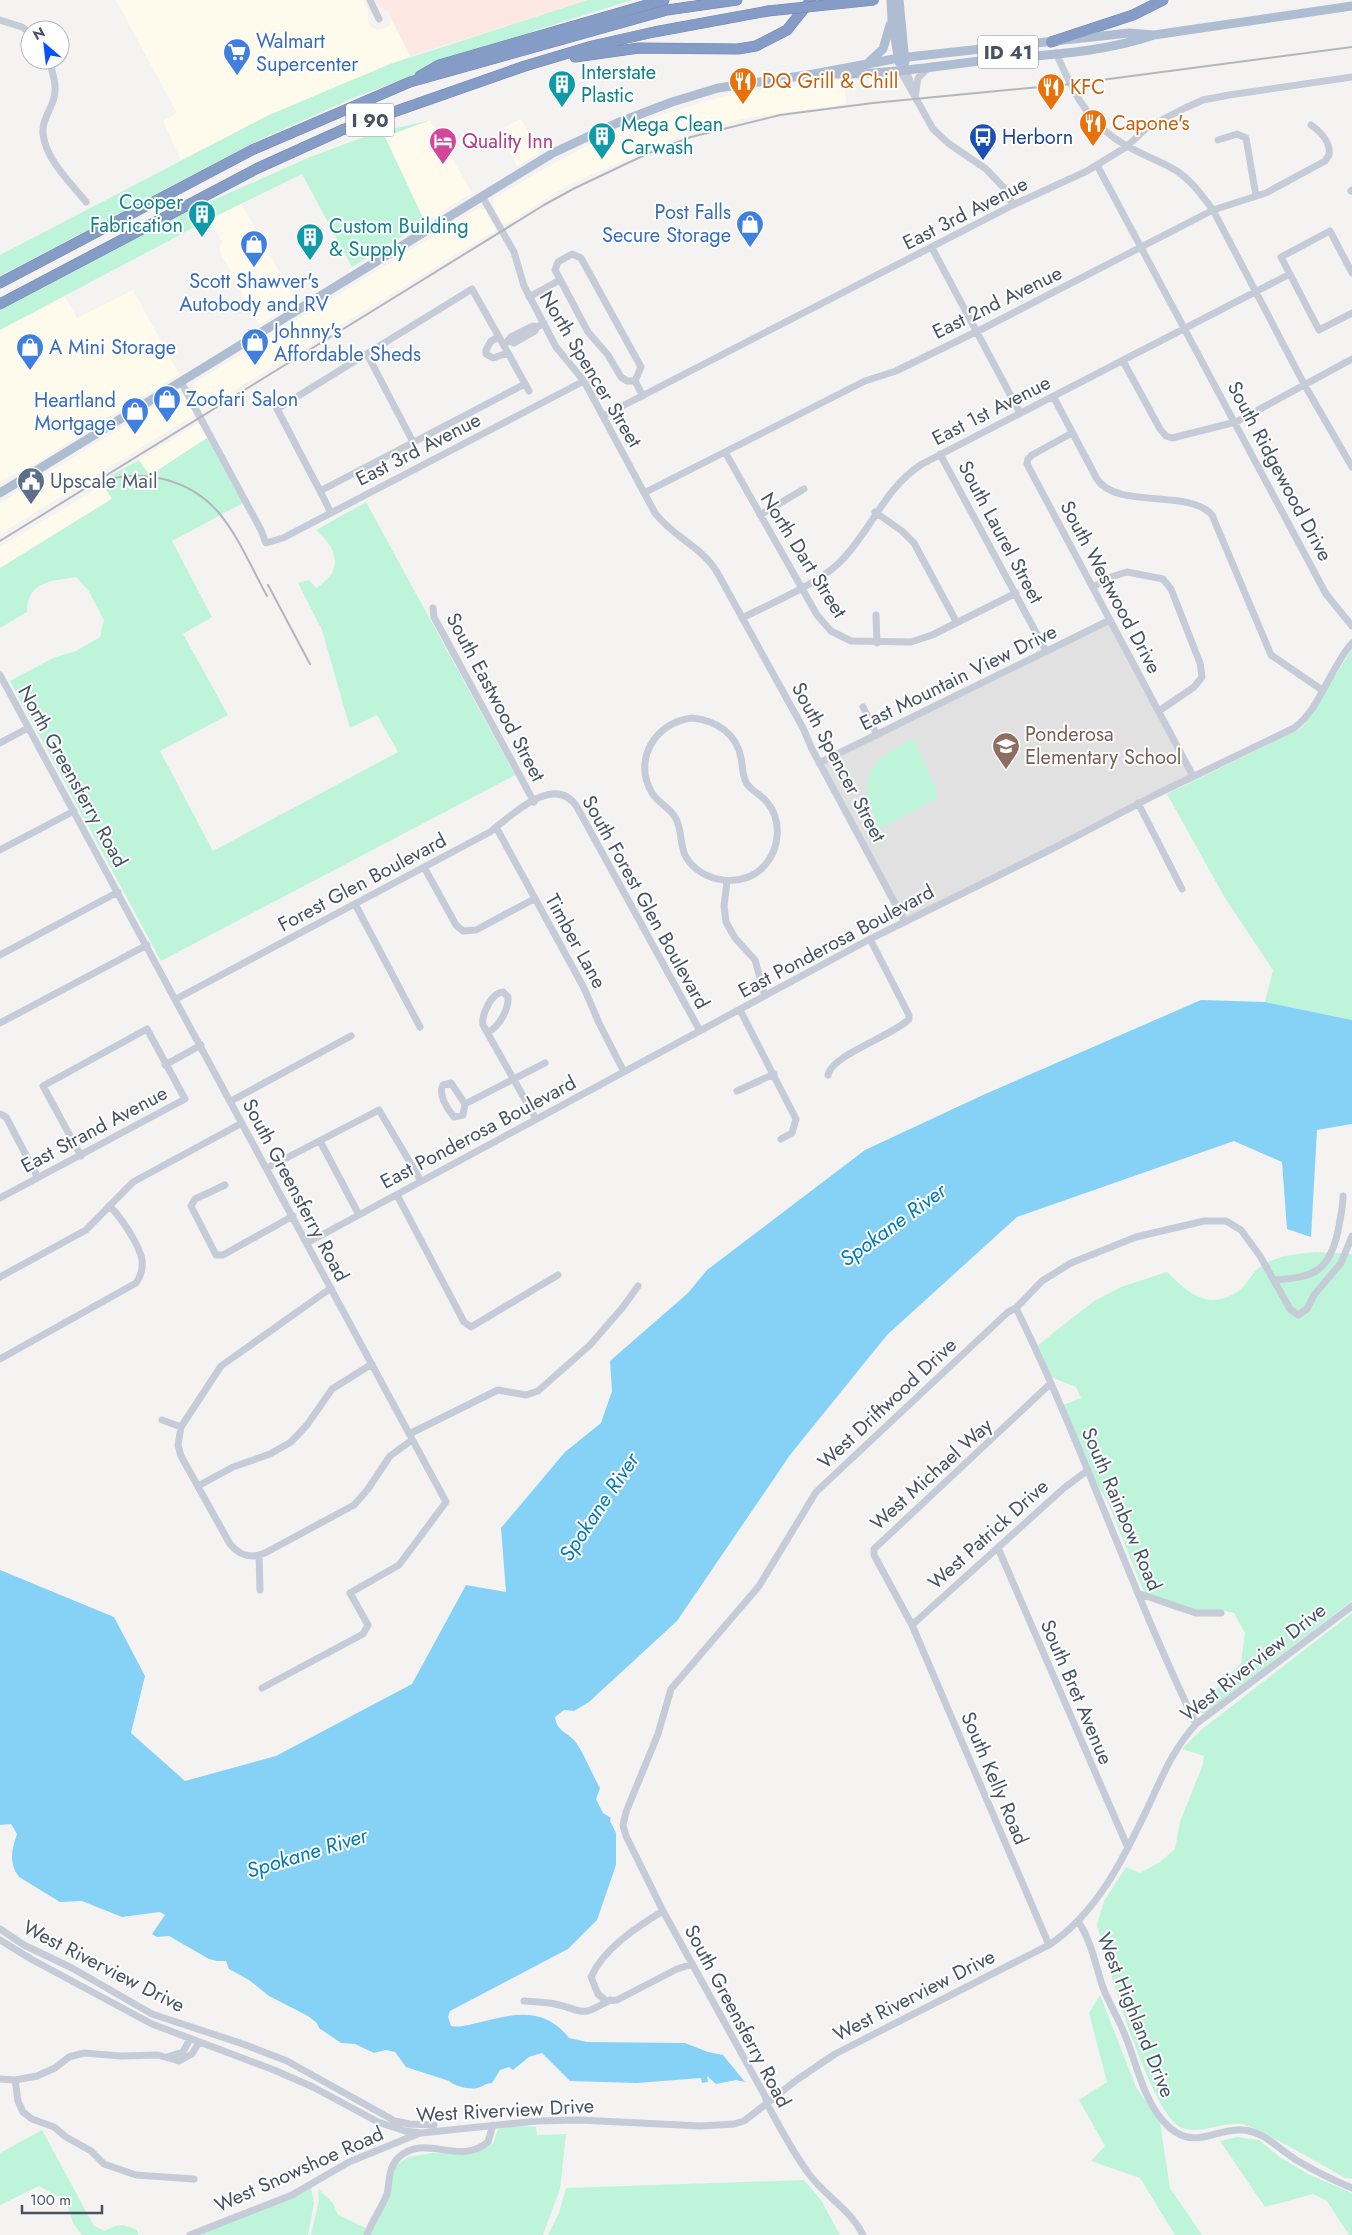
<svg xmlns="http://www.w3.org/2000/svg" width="1352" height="2235" font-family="Jost,sans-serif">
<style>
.commercial{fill:#fefbed}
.education{fill:#e2e1e1}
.medical{fill:#fee8e3}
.green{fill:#bef5da}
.water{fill:#86d2f7}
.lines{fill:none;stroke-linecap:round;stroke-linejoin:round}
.highway-casing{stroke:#7088b2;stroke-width:11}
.minor{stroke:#c5ccd8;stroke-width:7}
.major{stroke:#afbdd3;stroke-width:9}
.highway{stroke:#859dc6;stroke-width:10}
.rail{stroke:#b4b6bd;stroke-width:2}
.highway-bridge-casing{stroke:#7088b2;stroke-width:11;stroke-linecap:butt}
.highway-bridge{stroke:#859dc6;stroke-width:10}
.labels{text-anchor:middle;stroke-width:4;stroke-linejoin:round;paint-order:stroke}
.shield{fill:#fff;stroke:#7e8692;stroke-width:1}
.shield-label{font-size:19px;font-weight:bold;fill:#475263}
.shop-label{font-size:20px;fill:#366cbe;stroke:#fff;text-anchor:start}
.culture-label{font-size:20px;fill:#0d838f;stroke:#fff;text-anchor:start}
.food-label{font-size:20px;fill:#c56008;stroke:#fff;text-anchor:start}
.transit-label{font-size:20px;fill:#164399;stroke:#fff;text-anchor:start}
.hotel-label{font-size:20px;fill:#b23c85;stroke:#fff;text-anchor:start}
.street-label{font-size:20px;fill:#475263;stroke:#fff}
.service-label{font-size:20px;fill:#4e5e75;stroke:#fff;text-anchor:start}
.education-label{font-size:20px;fill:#785e54;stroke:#fff;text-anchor:start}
.water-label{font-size:21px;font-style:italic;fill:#017ab4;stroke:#fff}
</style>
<rect width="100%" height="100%" fill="#f5f2f2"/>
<path class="commercial" d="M116,0h247l5,10v12l3,5 6,3 7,-1 5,-3 2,-6 19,36 -141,59 -88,45 -18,-39 14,-8z
M844,79l2,25 -100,14 -65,17 -113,50 -64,40 -11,-19v-6l4,-3 55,-33 39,-20 63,-27 77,-23z
M521,119l18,34 -22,13 -16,-29 5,-3 -3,-6z
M430,120l42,73 -47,29 -41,-85z
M241,203l55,99 -37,23 -40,-75 3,-9 -12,-22z
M479,208l7,3 10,19 -294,180 -10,-21 2,-6z
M133,290l46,84 -155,96 -24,11v-151l65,-34 12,22z
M177,393l7,2 10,20 -194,119v-31z
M199,423l8,15 -55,36h-4l-9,-14z
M103,485l9,13 -112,70v-21z"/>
<path class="education" d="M1110,620l83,156 -288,146 -86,-159z"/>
<path class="medical" d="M375,0h213l-178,56 -21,-44 -10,-6z"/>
<path class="green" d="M588,0h44l-95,30 -184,68 -94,42 -259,136v-21l269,-140 121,-51z
M430,120l-45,17 40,85 -73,45 -50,-93 -92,45 -210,111v-20l184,-97 126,-56 62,-23z
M207,438l36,65 -71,38 40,76 -29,17 45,81 -68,36 53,100 185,-99 -21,-37 -27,13 -28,-98 -24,-47 11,-3 7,8c28,-17 22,-39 0,-58l50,-28 149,273 -354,186 -151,-280 43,-23 23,-7 24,-14 4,-17 -16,-30 -12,-13c-26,4 -49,5 -49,35l-27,16v-60l112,-69 -9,-14 -10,5 13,-12 33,-18 9,13 4,1z
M1352,649v371l-87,-18 8,-32 -48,-72 -58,-104 135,-66z
M914,739l24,54 -2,6 -57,30c-25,-48 -12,-69 35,-90z
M1316,1252l36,2v347l-147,112h-5l-5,-3 46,-47 4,-30 -11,-20 -14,-3 1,6c-27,3 -50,-7 -74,-17l-40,-99 -10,-15 -34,-80 18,-7 -5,-11 -25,-10 -13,-32 56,-44 27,-14 46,-15c24,24 46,41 76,15 6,-6 10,-15 17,-20 17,-12 37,-13 56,-15z
M1352,1613v566l-7,-1c-27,-15 -54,-32 -83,-45 -6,-3 -14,-8 -21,-9 -20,-2 -39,11 -59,4 -31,-11 -76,-168 -85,-203l7,-24 22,-34 14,6 20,-11 15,-13 5,-27 23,-58 1,-8 -22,-7 19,-19z
M1100,1995l36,92 24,36 10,65 32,47h-27l-35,-57 -49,-17 14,-15 -26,-46 28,-18 -18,-69z
M515,2126l21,1 1,8 29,-1 -6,55 -17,46h-173l24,-68 14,-10 25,-4 41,1 19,-10 5,-15z
M42,2130l52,96 11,5c12,-8 19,-7 32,-1l1,5h-56l-8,-10 -8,-24 -27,-15 -39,19v-52z
M1237,2137l22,3 22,18 29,17 42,18v42h-3l-22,-34 -14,-7 -48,13 -45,-66z
M804,2180l17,20 19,35h-292l11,-22 7,-25z
M311,2187l3,16 -6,32h-111z
M318,2189l15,14 5,12 30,14 -2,6h-55l8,-35z"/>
<path class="water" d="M1201,1000l64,2 87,18v104l-35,6 -6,107 -24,-8 -5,-67 -48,-21 -217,76 -130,118 -97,120 -113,166 -88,81 -15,9 -10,-1 -9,7c2,14 10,14 19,23 8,9 19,36 26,48l-4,11 7,14 8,5 -1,3 6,12v32l-19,55 -29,29 -118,62 -2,6 3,9c10,2 19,-2 30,-4 34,-9 64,-15 88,16l18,4 98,1 23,9 15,3 22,27 -9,-2 -20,4 -9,-8 1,6 -6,1 -1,-5 -64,5 -67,-2 -28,-28 -13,4 -16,13 -4,-3 -9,3 -8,13c-7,0 -9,4 -15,5 -8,2 -22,-2 -28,-7l-43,-14 -11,-15 -9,-2 -12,3 -19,-9 -14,-1 -22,-15 -2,-5 -9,-7 -39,-20 -20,-16 -20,-11 -3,-8h-9l-8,-2 -40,-23 -12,1 -5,-3 13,-19 -5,-3 -38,5 -40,-16 -22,1 -41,-25c-11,-15 -7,-28 -2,-43l-6,-10 -11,1v-255l114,47 31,59 -14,57 54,48 91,-25 136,-72 54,-99 40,7 -5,-64 64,-76 36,-29 11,-32 -2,-30 78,-68 19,-23 158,-120 118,-55z"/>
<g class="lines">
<g class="highway-casing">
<path id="highway" d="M1051,42l82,-27 30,-15
M575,57l64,-9 99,1 18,-3 31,-16 24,-30
M420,76l19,-11 225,-65
M0,283l252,-133 158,-68 257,-72 70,-10
M0,304l256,-135 86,-39 183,-64 67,-20 62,-14 114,-21"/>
</g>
<path class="minor" d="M370,0l9,19
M0,20l22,7 8,6
M1056,53c15,33 27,62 57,84 19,15 43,21 64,34 15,10 25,25 36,39l91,174 48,83
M48,60c5,11 10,29 5,41 -4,12 -11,20 -10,33 3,26 28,49 43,68
M906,69l7,21
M900,70l33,59 15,14 38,26 18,19 9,17
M915,97l3,-19 10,-10
M1218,140l19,-6 9,4 10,58
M1097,165l229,429 26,32
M1351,191l1,-1
M482,196l32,56 10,34 32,61 28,34 71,132c18,24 46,33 62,59l86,156 9,21 93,173
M932,248l88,165
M1352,273l-22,-42 -49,26 38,73 33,-17
M529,297l31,-17
M499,337l9,16 -15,5 -7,-4v-4l5,-9z
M510,341l4,2 21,-12 2,-4 7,-4
M506,343l5,-6 22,-11 4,1
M508,353l21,38
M367,354l46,88
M1123,361l37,68 6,7 6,2 64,-16 116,-63
M635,381h-8l-6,-4 -13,-22 -20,-23 -33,-62 3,-8 14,-8 9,4 60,109 -6,14 8,15
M181,382l80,148 5,13 17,-5 301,-157
M1053,396l44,83c20,31 91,9 115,36l59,140 51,35
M603,416l410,-211 74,-34 39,-24 22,-20 37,-19 18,-8 26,-5 123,-18
M1072,433l-40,22 -4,4 -1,5 166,312
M725,452l92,163 14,16 20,10 60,1 21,-7 84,-42
M940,454l106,197
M320,491l-43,-82 195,-120 27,48
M644,493l221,-112 31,-10 90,-44 227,-117 53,-17 59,-32 4,-6c2,-12 -8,-23 -18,-30
M875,512l27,19 12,12 43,80
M331,513l-11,-22 205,-107
M760,515l44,-26
M1093,587l18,-10 16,-5 36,7 8,10 29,74 2,14 -8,10 -35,24
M433,608l1,9 100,185
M876,615l1,28
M742,618c28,-14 75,-34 97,-55 32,-31 44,-74 83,-99l368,-190
M0,675l446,827 -47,63 -49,28 18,32 -5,9 -101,54
M863,707l14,28
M692,718c24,2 45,16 49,40 2,9 1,18 6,26 5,7 14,11 20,18 15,18 13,46 -2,63 -20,24 -63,19 -79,-8 -7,-12 -3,-27 -11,-40 -6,-10 -17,-14 -23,-24 -20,-34 4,-71 40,-75z
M0,743l28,-15
M819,763l291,-143
M1138,803l44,86
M496,827l88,161 15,35 25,49
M0,850l74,-39
M424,867l32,58 7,6 13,-1 58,-31
M727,881l-3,25 2,16 9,16 20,22 10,36
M355,904l65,123
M0,955l118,-63
M176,999l314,-167c21,-16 65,-60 87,-25l123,224
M740,1010l56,109 -4,14 -11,6
M0,1023l147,-78
M488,1032c11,-5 21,-23 20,-35l-5,-5c-11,0 -22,23 -20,33l53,94
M165,1065l36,-20
M828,1075c3,-20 65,-39 81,-56v-4l-39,-76
M737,1091l37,-17
M231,1101l120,-65
M465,1104l-14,-21 -8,2c-5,9 4,24 11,32l9,-2 2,-11 80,-41
M0,1114l6,3 32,61
M320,1141l39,74
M267,1168l112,-58 42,71
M225,1185l-30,14 -4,7 25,49h7l70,-39
M397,1195l67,127 7,5 87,-52
M0,1198l185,-99 -38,-70 -104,57 38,70
M307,1243l563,-304 182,-90 105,-55 137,-66c26,-19 36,-60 58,-85
M0,1277l86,-47 47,-48 109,-59
M1275,1280c39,-3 54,-8 63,-49 2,-12 5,-23 5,-35
M331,1288l-110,78 -40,61 -3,18 3,11 49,88c10,12 21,15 35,9l89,-48 14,-16 22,-33 22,-16
M1016,1308c67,136 114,280 180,416
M0,1359l136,-76c5,-7 7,-14 6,-23 -2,-14 -22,-45 -33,-54
M162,1420l19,7
M409,1434l89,-44 28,5 12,-4 52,-46 33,-38 15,-21
M198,1486l35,-19 37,-13 21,-12 16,-17 25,-36 40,-25
M998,1548l130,300
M259,1555l1,35
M1140,1594l56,19h25
M912,1625l152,-137 24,-18
M663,1911c-25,15 -60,38 -72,66l7,17 8,7 11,-1 60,-31 15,-5
M1078,1921c13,20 17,41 24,64 7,19 18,36 25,55 11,29 18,66 43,88 26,22 45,0 72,2 23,1 37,20 56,31 17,10 35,19 54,27
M0,1929l24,16 48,23 80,46 91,30 44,17 108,60 14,3 25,1
M0,1940l31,19 121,65 122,46 39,17 65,35 27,9 16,2 116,-12 42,-1 122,6 33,-2 10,-3 54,-42 37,-25 214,-109c48,-32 75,-87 99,-138 14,-30 25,-58 48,-83l156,-118
M1049,1945l-137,-320 -38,-70v-6l176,-165
M524,2001c10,1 21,1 31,3 31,7 24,14 55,-4
M167,2057l16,-5 7,-13
M0,2079l15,1 22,-4 18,-8 14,-11 15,-4 37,3 37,-1 21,6 13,-7 7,-12
M15,2080l3,21 5,11 9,7 22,8 12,10 25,14 13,13 32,11 58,4
M190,2235l102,-40 57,-33 71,-29
M367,2235c5,-15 15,-27 20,-41 3,-13 1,-26 11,-36 27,-26 60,9 90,-16l5,-17
M863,2235c-12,-25 -38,-39 -54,-61 -16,-21 -29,-47 -42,-70l-2,-8 -102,-185 -37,-75 -3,-11 3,-13 32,-78 13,-45 88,-103 57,-94 192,-180 8,-4 26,-27 29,-18 65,-26 68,-16h22l15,9 19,26 30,53 8,6 9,-6 7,-14 27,-32 11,-27"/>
<path class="major" d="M891,0l1,20 7,42
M899,0l6,62
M869,62l14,-13 7,-24
M829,74c54,1 107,-8 160,-14 54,-5 113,-7 165,-25l198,-29
M0,493l517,-318 36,-22 64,-30 55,-21 46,-14 96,-14 85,-16 230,-25 25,2"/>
<use href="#highway" class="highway"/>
<path class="rail" d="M103,481c41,-13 88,-1 116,32 20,24 33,56 48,83
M0,541l544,-336 31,-17 74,-35 42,-16 89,-22 93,-12 198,-19 281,-37
M268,585l42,79"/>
<g class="highway-bridge-casing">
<path id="highway-bridge" d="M768,11l106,-11"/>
</g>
<use href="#highway-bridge" class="highway-bridge"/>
</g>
<defs>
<g id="supermarket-pin" transform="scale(1.4375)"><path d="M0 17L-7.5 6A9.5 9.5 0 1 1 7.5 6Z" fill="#3f7fe0" stroke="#fff"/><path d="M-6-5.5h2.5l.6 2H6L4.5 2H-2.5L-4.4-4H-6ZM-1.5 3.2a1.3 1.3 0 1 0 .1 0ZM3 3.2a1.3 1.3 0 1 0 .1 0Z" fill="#fff"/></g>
<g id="restaurant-pin" transform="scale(1.4375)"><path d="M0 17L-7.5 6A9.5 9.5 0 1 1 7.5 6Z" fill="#e8710a" stroke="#fff"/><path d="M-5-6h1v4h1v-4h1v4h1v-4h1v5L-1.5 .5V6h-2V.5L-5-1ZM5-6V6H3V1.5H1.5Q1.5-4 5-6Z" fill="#fff"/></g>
<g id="building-pin" transform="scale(1.4375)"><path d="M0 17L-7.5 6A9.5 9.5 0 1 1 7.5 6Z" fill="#0f9aa8" stroke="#fff"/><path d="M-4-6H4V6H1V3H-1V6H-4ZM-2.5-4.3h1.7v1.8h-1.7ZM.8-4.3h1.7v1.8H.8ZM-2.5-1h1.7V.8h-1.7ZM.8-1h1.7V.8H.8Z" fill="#fff"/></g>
<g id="bus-pin" transform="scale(1.4375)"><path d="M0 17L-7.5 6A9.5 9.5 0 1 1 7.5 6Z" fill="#1a4fb4" stroke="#fff"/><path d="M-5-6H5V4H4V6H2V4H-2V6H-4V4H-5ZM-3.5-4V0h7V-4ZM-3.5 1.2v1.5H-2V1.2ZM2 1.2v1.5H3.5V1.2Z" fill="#fff"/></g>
<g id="hotel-pin" transform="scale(1.4375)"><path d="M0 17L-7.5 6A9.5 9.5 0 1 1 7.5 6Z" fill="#d1479c" stroke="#fff"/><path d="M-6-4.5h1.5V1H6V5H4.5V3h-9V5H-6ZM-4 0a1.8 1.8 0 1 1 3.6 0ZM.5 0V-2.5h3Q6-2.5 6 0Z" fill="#fff"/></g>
<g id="shop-pin" transform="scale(1.4375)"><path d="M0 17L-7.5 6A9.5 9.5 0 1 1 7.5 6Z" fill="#3f7fe0" stroke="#fff"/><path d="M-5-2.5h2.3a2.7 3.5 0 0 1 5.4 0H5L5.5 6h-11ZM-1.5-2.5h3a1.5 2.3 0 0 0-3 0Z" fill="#fff"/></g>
<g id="civic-pin" transform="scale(1.4375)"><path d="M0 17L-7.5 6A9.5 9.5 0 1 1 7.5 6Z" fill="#5c6f8a" stroke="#fff"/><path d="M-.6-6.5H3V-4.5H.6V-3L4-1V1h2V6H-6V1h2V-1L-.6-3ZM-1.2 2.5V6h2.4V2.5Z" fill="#fff"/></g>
<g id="school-pin" transform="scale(1.4375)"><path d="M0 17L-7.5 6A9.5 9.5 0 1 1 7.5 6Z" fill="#8d6e63" stroke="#fff"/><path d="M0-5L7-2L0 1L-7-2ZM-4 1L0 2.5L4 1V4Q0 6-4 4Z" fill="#fff"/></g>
</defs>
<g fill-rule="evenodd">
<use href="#supermarket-pin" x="237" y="52"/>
<use href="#restaurant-pin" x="743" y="81"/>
<use href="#building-pin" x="562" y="84"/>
<use href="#restaurant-pin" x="1051" y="87"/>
<use href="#restaurant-pin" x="1093" y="123"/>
<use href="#building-pin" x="602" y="136"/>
<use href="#bus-pin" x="983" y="137"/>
<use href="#hotel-pin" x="443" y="141"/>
<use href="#building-pin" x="202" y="214"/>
<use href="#shop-pin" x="750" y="224"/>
<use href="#building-pin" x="310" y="237"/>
<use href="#shop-pin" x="254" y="244"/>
<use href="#shop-pin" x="255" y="342"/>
<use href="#shop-pin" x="30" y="347"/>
<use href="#shop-pin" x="167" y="399"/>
<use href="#shop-pin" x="135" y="411"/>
<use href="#civic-pin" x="31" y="481"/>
<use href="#school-pin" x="1006" y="746"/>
</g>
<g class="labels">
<g class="shield">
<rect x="978" y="35.5" width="60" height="33" rx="4"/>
<rect x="346" y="103.5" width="48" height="33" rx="4"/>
</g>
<g class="shield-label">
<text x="1008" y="59">ID 41</text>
<text x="370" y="127">I 90</text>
</g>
<g class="shop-label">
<text x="256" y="48">Walmart<tspan x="256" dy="23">Supercenter</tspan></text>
<text x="731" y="219" text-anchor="end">Post Falls<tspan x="731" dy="23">Secure Storage</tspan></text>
<text x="254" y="288" text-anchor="middle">Scott Shawver's<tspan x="254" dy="23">Autobody and RV</tspan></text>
<text x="274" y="338">Johnny's<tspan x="274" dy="23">Affordable Sheds</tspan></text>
<text x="49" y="354">A Mini Storage</text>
<text x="186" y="406">Zoofari Salon</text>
<text x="116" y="407" text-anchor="end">Heartland<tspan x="116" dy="23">Mortgage</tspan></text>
</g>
<g class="culture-label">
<text x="581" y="79">Interstate<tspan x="581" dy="23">Plastic</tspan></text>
<text x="621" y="131">Mega Clean<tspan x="621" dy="23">Carwash</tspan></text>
<text x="183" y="209" text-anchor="end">Cooper<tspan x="183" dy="23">Fabrication</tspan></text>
<text x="329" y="233">Custom Building<tspan x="329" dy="23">&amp; Supply</tspan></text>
</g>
<g class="food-label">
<text x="762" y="88">DQ Grill &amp; Chill</text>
<text x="1070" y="94">KFC</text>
<text x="1112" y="130">Capone's</text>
</g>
<g class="transit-label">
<text x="1002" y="144">Herborn</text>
</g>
<g class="hotel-label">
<text x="462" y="148">Quality Inn</text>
</g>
<g class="street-label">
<text transform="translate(965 213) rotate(-27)" y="7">East 3rd Avenue</text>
<text transform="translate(997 302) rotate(-26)" y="7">East 2nd Avenue</text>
<text transform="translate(591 369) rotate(59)" y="7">North Spencer Street</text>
<text transform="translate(991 410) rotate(-27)" y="7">East 1st Avenue</text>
<text transform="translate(418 449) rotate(-27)" y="7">East 3rd Avenue</text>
<text transform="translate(1280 471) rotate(62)" y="7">South Ridgewood Drive</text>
<text transform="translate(1001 532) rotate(62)" y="7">South Laurel Street</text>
<text transform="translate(804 555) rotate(58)" y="7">North Dart Street</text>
<text transform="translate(1111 587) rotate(62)" y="7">South Westwood Drive</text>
<text transform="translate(958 677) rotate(-26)" y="7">East Mountain View Drive</text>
<text transform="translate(496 697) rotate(62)" y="7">South Eastwood Street</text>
<text transform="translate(839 762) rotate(62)" y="7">South Spencer Street</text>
<text transform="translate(73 776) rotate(61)" y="7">North Greensferry Road</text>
<text transform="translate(362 882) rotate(-28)" y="7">Forest Glen Boulevard</text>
<text transform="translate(646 902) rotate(61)" y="7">South Forest Glen Boulevard</text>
<text transform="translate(576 941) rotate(61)" y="7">Timber Lane</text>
<text transform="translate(836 941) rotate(-28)" y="7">East Ponderosa Boulevard</text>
<text transform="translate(94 1129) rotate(-28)" y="7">East Strand Avenue</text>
<text transform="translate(478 1132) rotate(-28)" y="7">East Ponderosa Boulevard</text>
<text transform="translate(296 1190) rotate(62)" y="7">South Greensferry Road</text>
<text transform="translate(887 1403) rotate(-43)" y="7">West Driftwood Drive</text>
<text transform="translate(931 1474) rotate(-42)" y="7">West Michael Way</text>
<text transform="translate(1122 1509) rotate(67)" y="7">South Rainbow Road</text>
<text transform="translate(988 1534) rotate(-42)" y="7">West Patrick Drive</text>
<text transform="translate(1253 1662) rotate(-38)" y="7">West Riverview Drive</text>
<text transform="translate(1077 1692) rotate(67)" y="7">South Bret Avenue</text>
<text transform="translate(995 1778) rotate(67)" y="7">South Kelly Road</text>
<text transform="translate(104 1966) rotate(27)" y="7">West Riverview Drive</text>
<text transform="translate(914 1995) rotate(-27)" y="7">West Riverview Drive</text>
<text transform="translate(1136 2015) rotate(68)" y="7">West Highland Drive</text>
<text transform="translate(738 2016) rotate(62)" y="7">South Greensferry Road</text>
<text transform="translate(505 2110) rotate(-3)" y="7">West Riverview Drive</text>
<text transform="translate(299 2169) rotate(-24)" y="7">West Snowshoe Road</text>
</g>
<g class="service-label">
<text x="50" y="488">Upscale Mail</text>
</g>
<g class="education-label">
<text x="1025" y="741">Ponderosa<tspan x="1025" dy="23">Elementary School</tspan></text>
</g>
<g class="water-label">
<text transform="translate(893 1225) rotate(-36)" y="7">Spokane River</text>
<text transform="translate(599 1507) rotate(-56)" y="7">Spokane River</text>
<text transform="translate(307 1853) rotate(-17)" y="7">Spokane River</text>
</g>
</g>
<g transform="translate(45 45) rotate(332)"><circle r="24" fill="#ffffff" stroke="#b5bac1"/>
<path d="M0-4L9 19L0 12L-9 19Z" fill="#0554fb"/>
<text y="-8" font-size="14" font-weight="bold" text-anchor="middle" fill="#475263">N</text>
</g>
<path d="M22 2205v8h80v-8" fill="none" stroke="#475263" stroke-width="2.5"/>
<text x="30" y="2205" font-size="15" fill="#475263" stroke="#ffffff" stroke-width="4" paint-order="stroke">100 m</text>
</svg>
